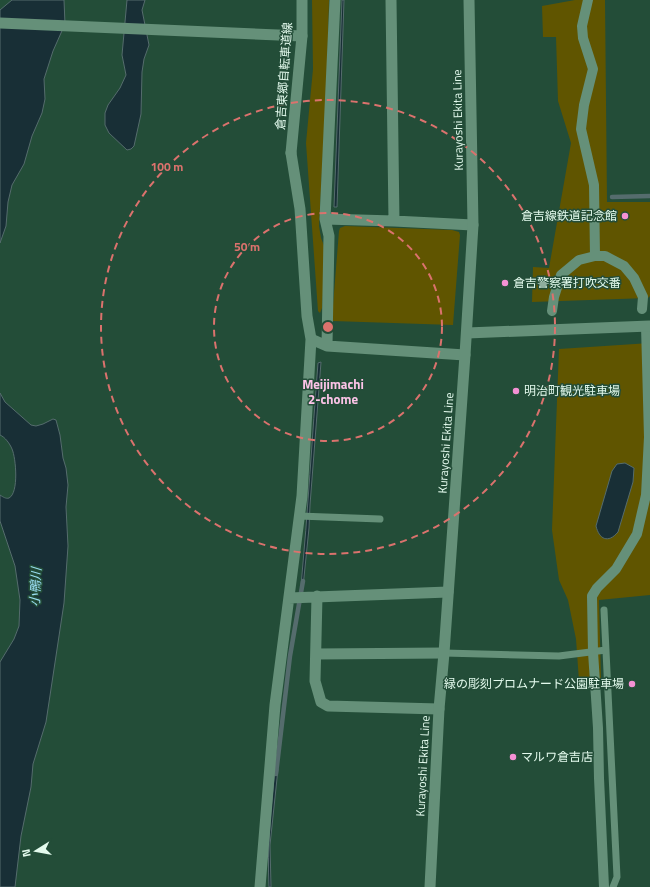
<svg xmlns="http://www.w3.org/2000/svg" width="650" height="887" font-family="'Titillium Web','Noto Sans JP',sans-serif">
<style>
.green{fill:#605500}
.water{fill:#182f36;stroke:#556c6d}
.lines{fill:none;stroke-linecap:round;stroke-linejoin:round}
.stream{stroke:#556c6d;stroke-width:4.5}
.service{stroke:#659079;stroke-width:7}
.pedestrian{stroke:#659079;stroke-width:10}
.minor{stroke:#659079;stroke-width:11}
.tertiary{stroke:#659079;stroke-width:11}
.secondary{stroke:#659079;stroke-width:11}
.ring{fill:none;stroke:#db726d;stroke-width:2;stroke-dasharray:7 5}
.poi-dot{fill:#f491d4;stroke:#234d38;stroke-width:1.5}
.labels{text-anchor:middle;stroke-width:3;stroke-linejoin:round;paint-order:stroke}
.street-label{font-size:12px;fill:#e3faed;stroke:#234d38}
.poi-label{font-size:12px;fill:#e3faed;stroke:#234d38;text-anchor:start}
.neighbourhood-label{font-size:13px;font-weight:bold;fill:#fdc4e8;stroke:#234d38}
.water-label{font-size:13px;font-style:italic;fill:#9bdef4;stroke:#234d38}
.centre{fill:#db726d;stroke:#234d38;stroke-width:2}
.ring-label{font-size:12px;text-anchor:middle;font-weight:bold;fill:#db726d;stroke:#234d38;stroke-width:3;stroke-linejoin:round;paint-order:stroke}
</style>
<rect width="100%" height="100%" fill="#234d38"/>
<path class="green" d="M312,0h17l-2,80 -8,146 2,12 5,13 -4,57 -2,5 -2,-2 -12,-168 7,-74z
M575,0h30l2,202h43v94l-2,2 -116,4 1,-35 16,1 22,-125 -13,-42 -2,-64h-13l-1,-31z
M345,226l107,4 7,2 1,3 -7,90 -120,-4 -1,-3 7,-87 1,-3z
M650,343v252l-51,5 2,80 -22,1 -3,-42 -8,-39 -9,-20 -7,-50 7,-181z"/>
<path class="water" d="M12,0h52l1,24 -12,27 -9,28 1,20 -3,14 -10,23 -8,28 -12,21 -4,17 -2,24 -6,17v-233z
M127,0h18l-3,10 7,35 -5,14 -2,13 -1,42 -7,32 -3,3 -4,1 -18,-17 -4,-8v-12l3,-8 12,-17 6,-13 -4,-20z
M342,0h2l-7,207h-3z
M321,362l-11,143 -1,23 -6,59 -2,-1c7,-74 11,-149 17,-223z
M0,393l5,9 26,23 5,1 7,-2 10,-5 3,1 4,15 3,23 3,10 2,17 -2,22 2,39 -4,57 -18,119 -13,42 -2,23 -10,49 -6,51h-15v-225l14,-23 5,-13 1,-26 -5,-34 -15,-45v-26c3,2 6,4 9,3 10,-5 7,-40 3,-49 -2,-5 -7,-12 -12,-14z
M625,463l9,5 -1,14 -15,50c-10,12 -19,7 -22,-6l16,-55 5,-7z
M275,768l3,1 -8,76 1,42h-2c-2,-40 2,-79 6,-119z"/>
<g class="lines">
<path class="stream" d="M612,197l38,-1
M276,774l14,-118 13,-75"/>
<path class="service" d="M299,516l81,3
M604,610l13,267 -4,10
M444,653l115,3 47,-6"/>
<path class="pedestrian" d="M588,0l-6,26 1,12 10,31 -9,36 -3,24 13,56 1,71
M552,311l2,-14 7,-22 18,-15 16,-4h10l19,10 10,12 9,19 -1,12
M604,887l-5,-109 -1,-50 -5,-76 -1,-56 5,-8 19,-19 21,-35 9,-39 3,-58 -3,-111"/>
<path class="minor" d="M391,0l3,221
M0,23l302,13
M325,219l69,2 79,4
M311,339l16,7 2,-110 -4,-17 10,-219
M327,346l138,9
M317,596l-2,85 6,21 7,4 111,3
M289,598l159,-6
M316,654l128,-1
M260,887l15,-182 27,-209 9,-157 -4,-23 -7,-107 -9,-56"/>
<path class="tertiary" d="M467,333l183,-7"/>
<path class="secondary" d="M291,153l11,-117v-36
M430,887l9,-178 5,-56 21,-298 8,-130 -4,-225"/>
</g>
<g class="ring">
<circle cx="328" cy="327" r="114"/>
<circle cx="328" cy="327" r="227"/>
</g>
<g class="poi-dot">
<circle cx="625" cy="216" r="4"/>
<circle cx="505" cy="283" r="4"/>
<circle cx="516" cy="391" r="4"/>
<circle cx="632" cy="684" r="4"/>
<circle cx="513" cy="757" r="4"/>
</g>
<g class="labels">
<g class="street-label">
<text transform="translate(284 76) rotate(-86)" y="4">倉吉東郷自転車道線</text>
<text transform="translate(458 120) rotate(-91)" y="4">Kurayoshi Ekita Line</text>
<text transform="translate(446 443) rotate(-86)" y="4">Kurayoshi Ekita Line</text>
<text transform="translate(423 766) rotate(-87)" y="4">Kurayoshi Ekita Line</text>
</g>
<g class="poi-label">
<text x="617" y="220" text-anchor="end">倉吉線鉄道記念館</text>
<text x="513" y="287">倉吉警察署打吹交番</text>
<text x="524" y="395">明治町観光駐車場</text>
<text x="624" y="688" text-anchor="end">緑の彫刻プロムナード公園駐車場</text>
<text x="521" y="761">マルワ倉吉店</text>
</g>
<g class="neighbourhood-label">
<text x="333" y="389">Meijimachi<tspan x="333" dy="15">2-chome</tspan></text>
</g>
<g class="water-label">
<text transform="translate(35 587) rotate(-87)" y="5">小鴨川</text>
</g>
</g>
<circle cx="328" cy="327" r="6" class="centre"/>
<g class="ring-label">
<text x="167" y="171">100 m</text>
<text x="247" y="251">50 m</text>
</g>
<g transform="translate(36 851) rotate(259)" stroke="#234d38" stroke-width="3" paint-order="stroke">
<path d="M0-3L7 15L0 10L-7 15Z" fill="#e3faed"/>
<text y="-6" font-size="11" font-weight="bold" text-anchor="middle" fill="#e3faed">N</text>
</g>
</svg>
